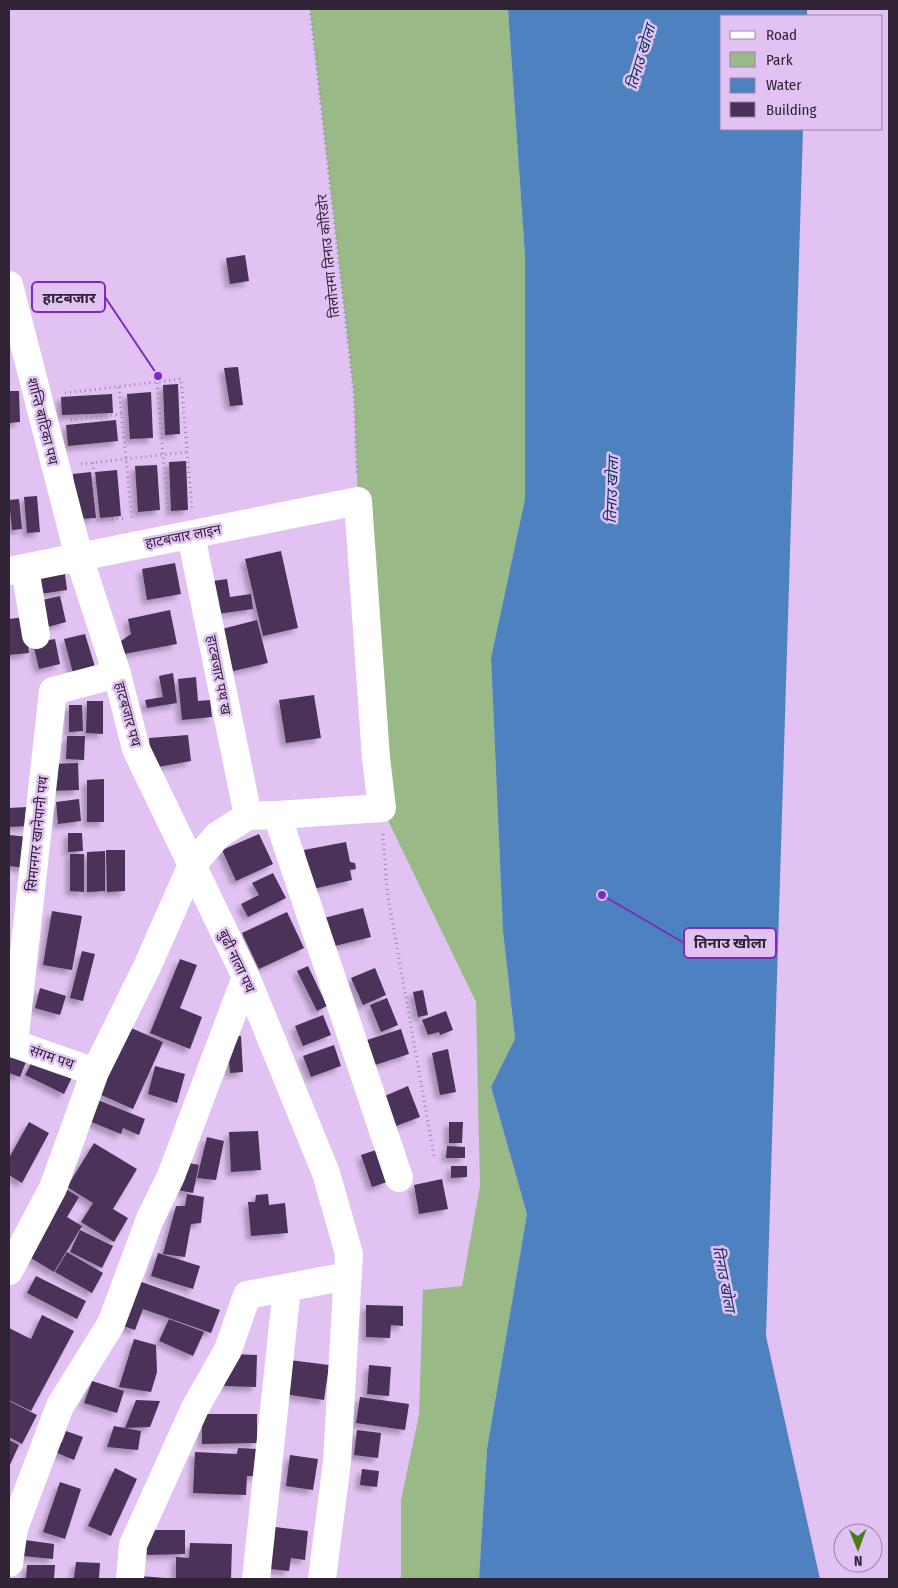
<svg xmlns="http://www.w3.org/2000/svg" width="898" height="1588" font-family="'Fira Sans Condensed','Noto Sans Devanagari',sans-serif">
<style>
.green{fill:#99b986}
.water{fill:#4d81c0}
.building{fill:#4b3058;filter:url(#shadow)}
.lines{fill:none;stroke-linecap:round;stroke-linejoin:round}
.path{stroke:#9e85aa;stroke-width:3;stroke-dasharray:1 4;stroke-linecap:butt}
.minor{stroke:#fff;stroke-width:28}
.labels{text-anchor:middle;stroke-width:5;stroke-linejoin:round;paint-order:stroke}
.street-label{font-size:14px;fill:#302336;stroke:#e2c2f2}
.water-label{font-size:15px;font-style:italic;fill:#0a3059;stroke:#e2c2f2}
.leader{fill:none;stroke:#7b2cbf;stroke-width:2}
.callout-dot{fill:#7b2cbf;stroke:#e2c2f2;stroke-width:2}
.callout{fill:#e2c2f2;stroke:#7b2cbf;stroke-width:2}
.callout-label{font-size:15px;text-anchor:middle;font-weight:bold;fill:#302336}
</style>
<defs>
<filter id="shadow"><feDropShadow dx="-4.5" dy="4.5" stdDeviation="2.5" flood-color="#0004"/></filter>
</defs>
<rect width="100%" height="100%" fill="#e2c2f2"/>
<path class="green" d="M310,9h198l17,247v243l-34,159 12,273 12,109 -24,47 36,127 -40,235 -8,130h-78v-79l18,-85 4,-125 39,-4 18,-100 -4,-184 -94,-194 -24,-307 -4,-107z"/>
<path class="water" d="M508,9h299v7h-85v113h81l-37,1207 54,243h-341l8,-130 40,-235 -36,-127 24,-48 -12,-108 -12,-273 34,-159v-243z"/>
<path class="building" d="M245,255l4,26 -19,3 -4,-26z
M238,367l5,38 -13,1 -6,-38z
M178,384l2,50 -15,1 -2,-50z
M9,391h10l1,31 -11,1z
M151,392l2,46 -23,1 -3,-45z
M112,394l1,19 -51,2 -1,-18z
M116,420l2,21 -50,5 -2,-21z
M186,461l2,49 -17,1 -2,-49z
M157,465l3,45 -22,2 -3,-46z
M117,470l4,46 -21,2 -5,-46z
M91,472l5,46 -18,1 -5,-45z
M37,496l3,36 -13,1 -3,-36z
M19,499l3,30 -10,1 -3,-30z
M281,551l17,77 -35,8 -18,-77z
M175,563l6,31 -34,6 -5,-31z
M65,574l2,16 -34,5 -2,-17z
M227,579l3,18 21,-3 2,15 -36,5 -4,-33z
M60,596l6,26 -22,6 -6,-27z
M170,610l7,34 -53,10 -3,-13 10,-7 -3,-15z
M25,617l4,36 -20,2v-36z
M257,620l11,43 -35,8 -11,-42z
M85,634l10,33 -22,6 -9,-34z
M55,639l5,25 -21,5 -6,-26z
M173,673l4,30 -30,5 -2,-8 18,-3 -4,-21z
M196,677l2,24 12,-1 2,17 -30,3 -4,-41z
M314,695l7,43 -35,5 -7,-43z
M87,701h16v33l-17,-1z
M69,705h13l1,26 -14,1z
M188,735l3,26 -39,7 -3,-30z
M67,736h18l-1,24 -18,-1z
M78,763l1,27 -29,1v-27z
M104,779v43h-17v-42z
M79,799l2,22 -23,3 -2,-22z
M28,807l1,19 -20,1v-19z
M68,833h14l1,18 -15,1z
M259,834l14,30 -37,17 -14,-31z
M9,835l20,2 -3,31 -17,-2z
M346,842l4,20 5,1 1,6 -6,1 2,10 -39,9 -9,-39z
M106,850h19v41l-18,1z
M105,851v40l-18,1v-40z
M70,854h14v38l-14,-1z
M273,873l13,25 -38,19 -7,-13 18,-9 -7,-12z
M363,908l8,29 -40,10 -7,-29z
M52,911l30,5 -10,54 -29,-5z
M287,912l17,36 -45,21 -17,-36z
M82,951l13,3 -12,47 -13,-3z
M180,959l17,6 -17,43 22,9 -12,32 -40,-16z
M308,966l19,40 -10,5 -20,-40z
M375,968l11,27 -23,10 -12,-27z
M40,988l26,8 -6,19 -25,-7z
M423,990l5,25 -10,2 -5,-25z
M387,998l11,27 -17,7 -11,-27z
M446,1011l7,19 -13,5 -1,-3 -11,3 -6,-15z
M323,1015l8,20 -28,11 -8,-20z
M129,1027l34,15 -30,67 -34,-15z
M401,1029l8,25 -34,11 -8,-25z
M227,1036h14l2,36 -13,1z
M334,1045l7,21 -30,11 -8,-21z
M9,1049l19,8 -8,20 -11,-4z
M448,1049l8,43 -16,3 -8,-42z
M37,1052l38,19 -11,23 -39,-19z
M155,1066l30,8 -8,29 -29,-9z
M408,1086l12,31 -24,9 -11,-30z
M93,1098l52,21 -6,16 -16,-7 -2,6 -37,-15z
M29,1122l20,11 -27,50 -13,-8v-17z
M449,1122h14l-1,21h-13z
M258,1131l3,39 -30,2 -2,-40z
M207,1137l17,4 -8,39 -19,-2z
M94,1143l43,26 -24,40 15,9 -14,24 -33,-20 12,-19 -26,-16z
M447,1146l18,1v11h-19z
M376,1150l11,32 -15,5 -11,-32z
M179,1161l20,4 -6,28 -20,-4z
M451,1166h16v11l-16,1z
M442,1179l6,30 -29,5 -5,-29z
M66,1189l13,8 -12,20 15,9 -28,46 -28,-17z
M187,1194l17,3 -3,26 -10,1 -6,33 -22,-3 13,-48h9z
M268,1194l1,11 16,-2 3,30 -37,3 -3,-34h7l1,-7z
M80,1230l33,16 -11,22 -32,-16z
M67,1252l36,21 -11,20 -37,-21z
M158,1253l42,13 -7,23 -42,-13z
M36,1276l50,25 -9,18 -50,-26z
M136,1280l84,30 -9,23 -68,-24 -8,21 -15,-5z
M366,1305l37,1v20l-12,-1 -1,13 -24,-1z
M42,1315l32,16 -43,80 -22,-11v-72l22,11z
M169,1319l35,13 -11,24 -34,-15z
M134,1339l22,6 1,27 -6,20 -32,-5z
M232,1354l25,1 -1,32 -32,-1z
M289,1360l40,5 -5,35 -40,-6z
M369,1365l22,2 -2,29 -22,-2z
M92,1381l32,10 -7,22 -33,-10z
M360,1397l49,7 -4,26 -49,-7z
M136,1400l24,1 -10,26 -25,1z
M9,1401l28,14 -15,29 -13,-7z
M202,1414h55v29l-55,1z
M114,1426l27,5 -3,19 -31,-3z
M357,1430l24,3 -3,25 -24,-3z
M66,1431l17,6 -9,23 -24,-10 5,-10 7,2z
M9,1440l10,5 -10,22z
M238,1448l20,1 -1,27h-10l-1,19 -53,-2 2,-41 42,2z
M290,1455l28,4 -5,31 -27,-4z
M115,1468l22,11 -26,57 -23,-10z
M362,1469l17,2 -2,16 -17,-2z
M60,1482l21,7 -16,50 -22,-7z
M275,1527l33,4 -3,29 -14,-2 -2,13 -19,-2z
M146,1530h39v24l-38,1z
M25,1540l29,4 -1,15 -30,-3z
M190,1543l42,1 -1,35h-55v-22l13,1z
M76,1562l24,1 -1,16 -25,-1z
M27,1565h28l-1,14h-28z
M140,1576l25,2v1h-25z"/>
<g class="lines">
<path class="path" d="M310,9l44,385 3,82
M157,383l11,130
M119,387l13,133
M65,393l116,-14 11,130
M71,420l51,-6
M93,463l4,47
M81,464l107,-12
M97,520l29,-2
M383,834l4,57 47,265"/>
<path class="minor" d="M9,285l70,272 38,117 19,75 110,228 80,196 23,81 -12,208 -15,117
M191,535l57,281
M25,568l11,67
M9,571l349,-70 18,257 6,50 -105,7 -29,1 -30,19 -26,30 -45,102 -52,105 -42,116 -44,83
M277,815l122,363
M9,1042l86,30
M14,1044l39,-353 64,-17
M9,1563l5,-35 46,-122 51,-82 39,-105 21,-43 75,-199
M130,1579l3,-34 62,-137 33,-58 19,-55 101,-19
M256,1579l31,-291"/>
</g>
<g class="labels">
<g class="street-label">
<text transform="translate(328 256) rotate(-96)" y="5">तिलोत्तमा तिनाउ कोरिडोर</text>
<text transform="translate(43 421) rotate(76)" y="5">शान्ति बाटिका पथ</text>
<text transform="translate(183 536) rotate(-11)" y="5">हाटबजार लाइन</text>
<text transform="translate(219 675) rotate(79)" y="5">हाटबजार पथ ख</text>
<text transform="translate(128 714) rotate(75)" y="5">हाटबजार पथ</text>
<text transform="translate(37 834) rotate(-84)" y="5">सिमानगर खानेपानी पथ</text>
<text transform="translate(237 961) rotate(65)" y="5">बुढी नाला पथ</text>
<text transform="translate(52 1057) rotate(19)" y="5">संगम पथ</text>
</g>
<g class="water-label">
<text transform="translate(641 57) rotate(-73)" y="5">तिनाउ खोला</text>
<text transform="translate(612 490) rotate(-88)" y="5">तिनाउ खोला</text>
<text transform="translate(724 1279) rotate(79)" y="5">तिनाउ खोला</text>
</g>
</g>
<path class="leader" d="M158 376L105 297M602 895L684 943"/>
<g class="callout-dot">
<circle cx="158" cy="376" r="5"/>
<circle cx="602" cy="895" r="5"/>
</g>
<g class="callout">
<rect x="32" y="282" width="73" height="30" rx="5"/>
<rect x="684" y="928" width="92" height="30" rx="5"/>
</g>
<g class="callout-label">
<text x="69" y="303">हाटबजार</text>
<text x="730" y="948">तिनाउ खोला</text>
</g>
<rect width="898" height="1588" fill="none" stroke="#302336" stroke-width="20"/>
<rect x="720" y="15" width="162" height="115" fill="#e2c2f2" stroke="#9b82a7"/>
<rect x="730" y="31" width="25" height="8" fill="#ffffff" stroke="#9b82a7"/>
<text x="766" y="40" font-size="15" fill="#302336">Road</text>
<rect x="730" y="52" width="25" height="15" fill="#99b986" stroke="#9b82a7"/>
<text x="766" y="65" font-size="15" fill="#302336">Park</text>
<rect x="730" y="78" width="25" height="15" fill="#4d81c0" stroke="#9b82a7"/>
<text x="766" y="90" font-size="15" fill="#302336">Water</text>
<rect x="730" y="102" width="25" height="15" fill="#4b3058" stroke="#9b82a7"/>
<text x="766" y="115" font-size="15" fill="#302336">Building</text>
<g transform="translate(858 1548) rotate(179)"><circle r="24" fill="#e2c2f2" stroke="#9b82a7"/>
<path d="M0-4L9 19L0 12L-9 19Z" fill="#477f15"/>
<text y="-8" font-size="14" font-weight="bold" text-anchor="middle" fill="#302336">N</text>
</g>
</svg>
